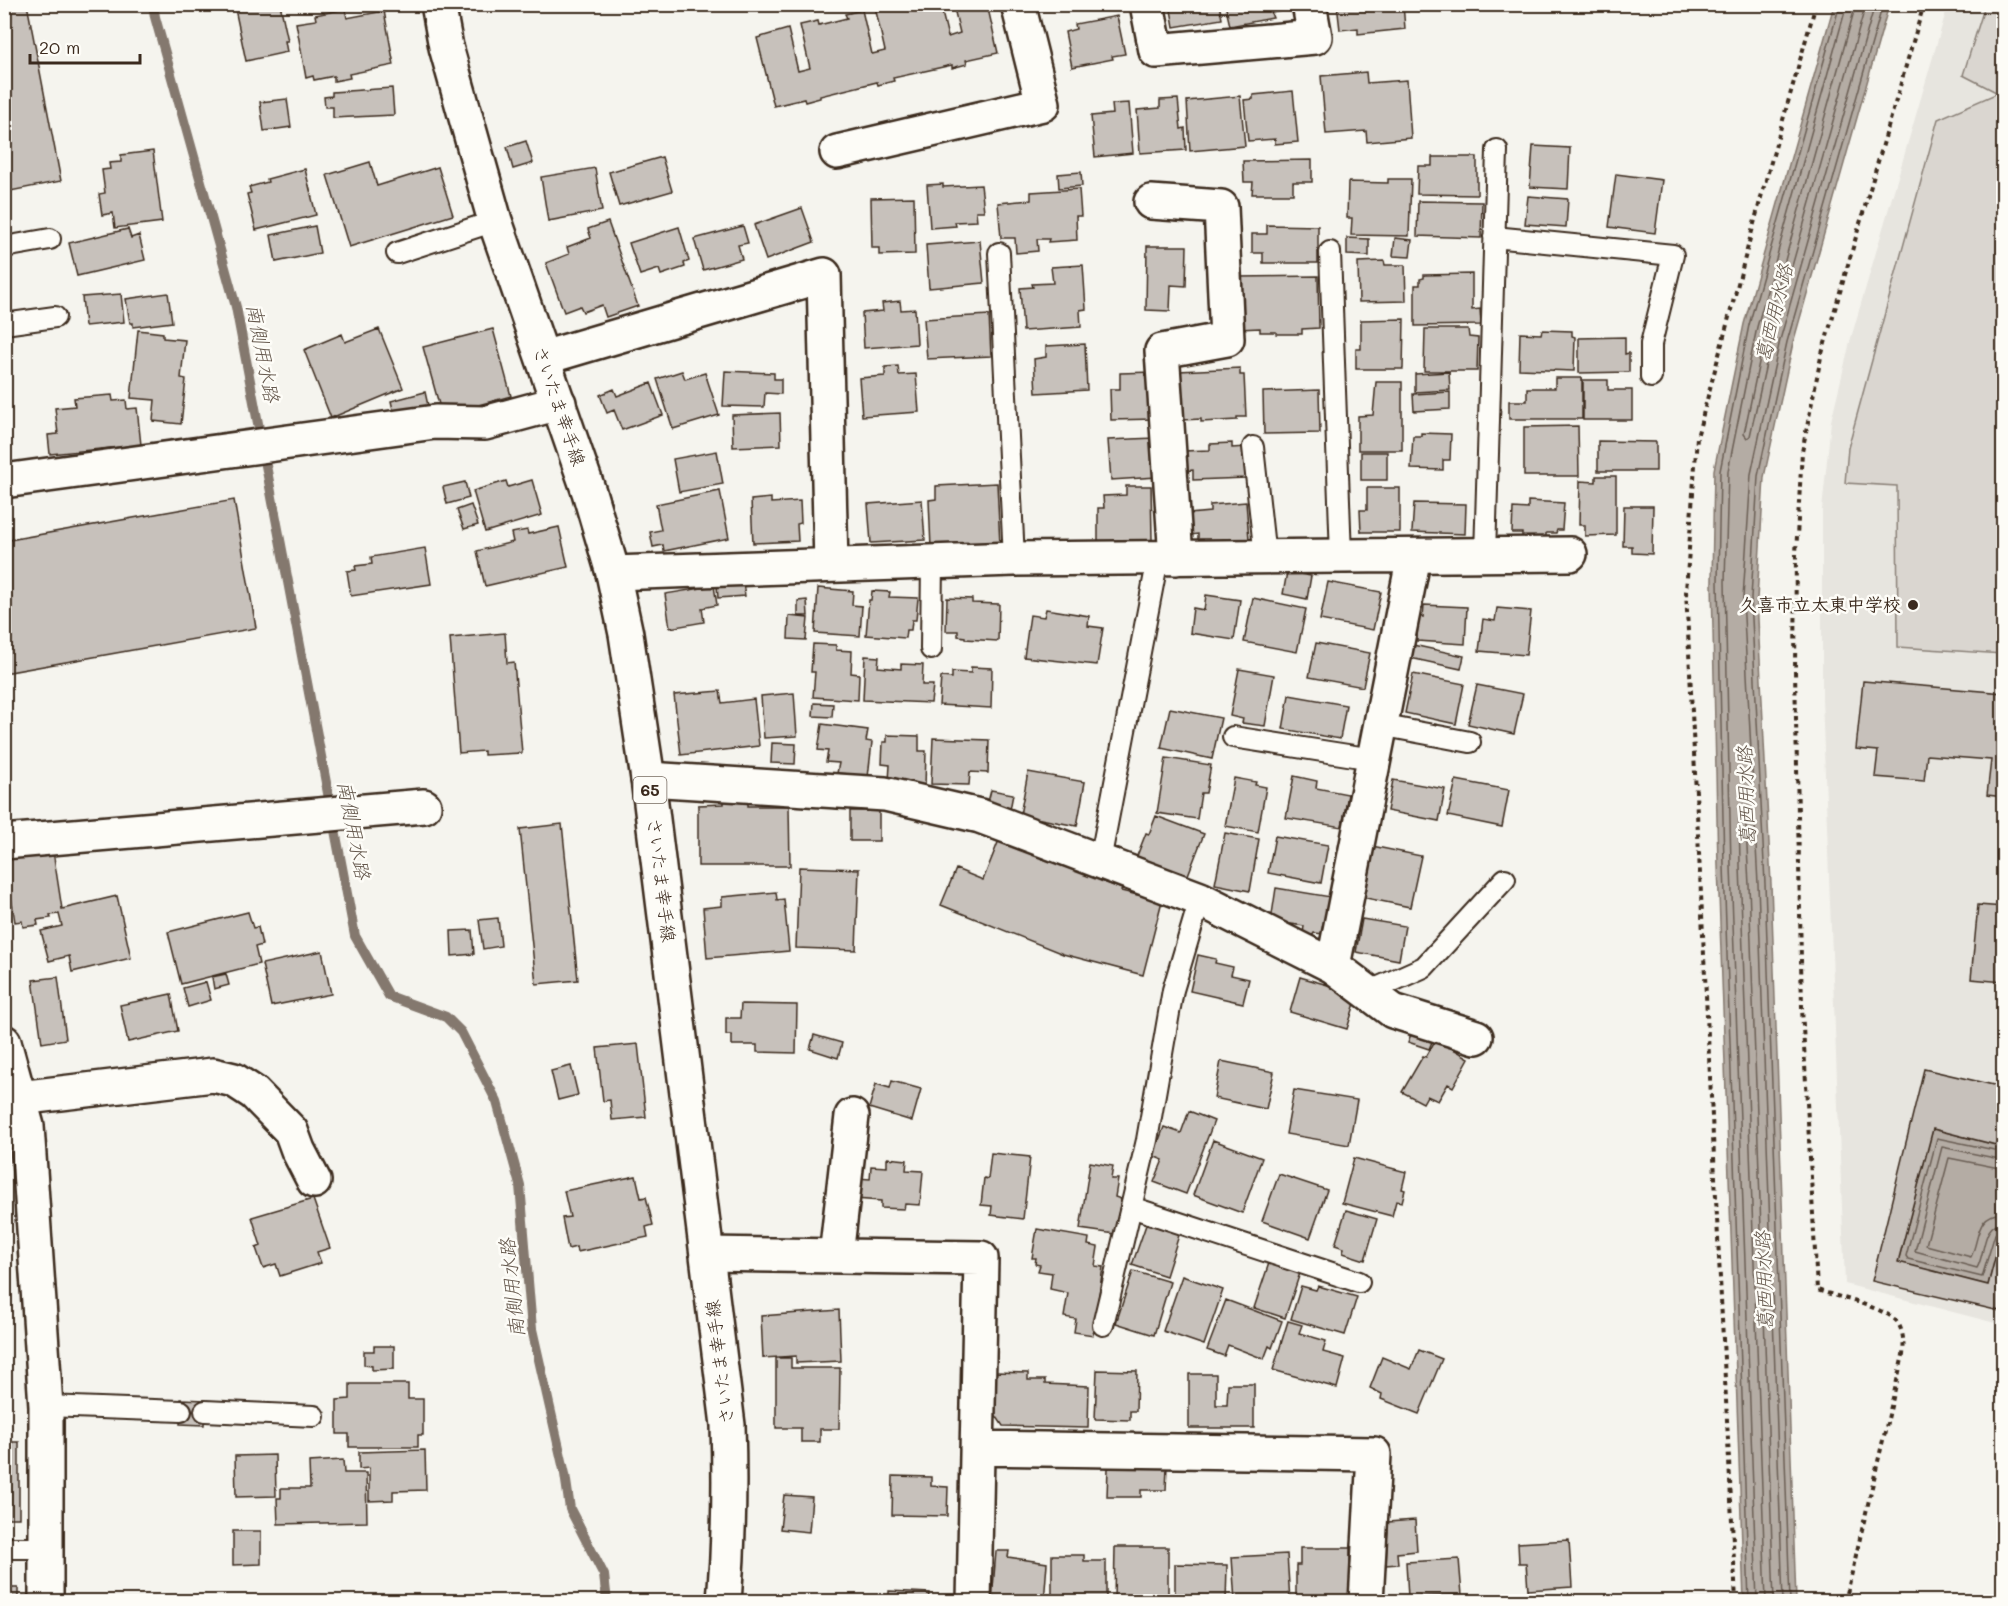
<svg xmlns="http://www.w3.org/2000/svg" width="2008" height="1606" font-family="Mali,'Klee One',sans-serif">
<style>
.built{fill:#e7e5df}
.green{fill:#dad6d0;stroke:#8a8077;stroke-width:1.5}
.water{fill:#b4aca4;stroke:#84786e;stroke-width:1.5}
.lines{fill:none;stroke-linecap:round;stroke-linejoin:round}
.shore{stroke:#6b5e54;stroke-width:1.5}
.stream{stroke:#84786e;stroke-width:10}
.building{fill:#c7c1bb;stroke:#3b2a1e;stroke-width:1.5}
.service-casing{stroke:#3b2a1e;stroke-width:24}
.minor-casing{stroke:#3b2a1e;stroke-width:38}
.primary-casing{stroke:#3b2a1e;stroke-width:38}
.path{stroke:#3b2a1e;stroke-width:4;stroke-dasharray:4.5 4.5;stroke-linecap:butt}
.service{stroke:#fdfcf7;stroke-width:20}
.minor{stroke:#fdfcf7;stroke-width:33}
.primary{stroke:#fdfcf7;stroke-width:33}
.poi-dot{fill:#3b2a1e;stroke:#fdfcf7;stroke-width:2}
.labels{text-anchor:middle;stroke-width:5;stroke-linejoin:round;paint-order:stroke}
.shield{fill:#fdfcf7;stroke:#75695f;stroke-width:1.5}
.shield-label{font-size:16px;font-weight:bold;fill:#3b2a1e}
.street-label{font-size:18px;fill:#3b2a1e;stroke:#fdfcf7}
.poi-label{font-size:18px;font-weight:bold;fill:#3b2a1e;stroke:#fdfcf7;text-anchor:end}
.water-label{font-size:20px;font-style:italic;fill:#65584d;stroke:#fdfcf7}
</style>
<rect width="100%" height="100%" fill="#f5f4ee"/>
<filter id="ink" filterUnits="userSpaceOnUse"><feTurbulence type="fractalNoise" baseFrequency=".0167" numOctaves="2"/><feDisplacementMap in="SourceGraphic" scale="12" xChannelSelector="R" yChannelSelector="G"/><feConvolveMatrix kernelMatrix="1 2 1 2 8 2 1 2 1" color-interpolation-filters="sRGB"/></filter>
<g filter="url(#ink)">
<path class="built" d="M1948,5h55v1320l-158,-41 -23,-585v-189l9,-89 20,-83z"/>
<path class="green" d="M1985,5h19l-1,649 -105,-7 -1,-161 -52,-3 3,-35 90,-329 60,-26 -35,-18z"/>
<path class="water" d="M1834,5h55l-96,338 -29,134 -7,122 14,285 25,717h-52l-26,-735 -6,-284 2,-112 30,-146z
M1933,1129l70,18v78l-15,60 -90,-23z"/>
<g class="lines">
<path class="shore" d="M1856,4l-90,325 -22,105 3,4 3,-2 22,-99 94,-333
M2004,1160l-62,-13 -27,104 62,17c9,-15 4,-44 27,-46
M2004,1169l-55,-11 -23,87 45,12c9,-19 4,-43 33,-44
M2001,1229l-6,5 -13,43 -74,-18 -2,-3 31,-118 67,14
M1749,1602l-25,-736 -6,-284 2,-111 29,-146 91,-321
M1757,1602l-26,-736 -6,-284 3,-111 29,-144 90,-323
M1766,1602l-26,-736 -1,-57 3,-3 3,3 4,76 25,717
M1783,1602l-25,-718 -15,-286 8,-124 29,-134 95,-336
M1790,1602l-25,-718 -14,-286 7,-122 29,-134 96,-338"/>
<path class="stream" d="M153,4l2,13 81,290 119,629 34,60 57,21 15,15 36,70 23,83 12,144 33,145 5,35 34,66 3,27"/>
</g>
<path class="building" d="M4,4h23l34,177 -56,11 3,14h-4z
M234,4h46l8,37h-3l2,11 -41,9z
M886,4h8v2l8,-2h38l8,33 12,-4 -7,-29h34l11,49 -32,7 1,4 -15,4v-3l-59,13 1,3 -16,4 -1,-3 -57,14v2l-15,4 -1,-3 -30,7 -17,-68 31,-9 10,42 12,-3 -10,-43 18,-4 1,4 28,-7 -2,-4 17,-4 10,44 13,-3 -10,-44z
M1170,4h49l3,15 -48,8z
M1225,4h55l2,7 -11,2 2,5 -43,8z
M1337,4h66l2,25 -47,5v-6l-18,2z
M345,9l2,9 37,-7 10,54 -45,9 1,4 -16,3v-5l-20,4 -1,-4 -7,2 -10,-55 20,-3 -1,-5z
M1117,16l8,38 -13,2 1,3 -41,8 -7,-35 11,-3 -1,-5z
M1366,72l1,11 40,-3 4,58 -44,4 -1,-11 -40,3 -5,-58z
M392,88l2,27 -61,3v-11h-8l-1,-10 8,-1v-4z
M1293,91l5,51 -23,2v-5l-27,2 -4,-41 9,-1v-4z
M1240,96l5,50 -55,5 -3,-50z
M287,99l4,28 -27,4 -4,-29z
M1178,99l3,30 4,-1 1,22 -46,3 -3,-43 23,-2v-8z
M1129,103l4,50 -38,4 -4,-41 22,-2 -1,-10z
M526,141l7,22 -20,6 -6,-22z
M1533,146l37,2 -2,41 -38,-2z
M153,151l9,71 -47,6 -2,-15 -11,2 -3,-21 6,-1 -3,-23 8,-1 -1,-6 12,-1v-7z
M662,157l10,34 -53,15 -10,-34z
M1432,157h45v38l-60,-1 1,-28h14z
M1312,160v22h-19v12h-41l1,-12h-9l-1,-21z
M370,162l7,24 61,-19 15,48 -104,32 -22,-72z
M595,168l7,43 -54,10 -7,-44z
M305,169l11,46 -60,15 -9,-36 4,-1 -2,-6 19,-5 -1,-3z
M1081,172l1,14 -23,2 -1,-14z
M1616,174l46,6 -7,53 -46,-6z
M1388,179h23l-2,57 -58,-1 1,-17h-5l1,-36 40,1z
M943,184v3l38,-2 3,26h-8l1,10 -22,1 1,4 -26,2 -3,-43z
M1079,189l2,27h-5l1,24 -29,2 1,-3h-12l1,12 -22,2 -1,-15h-14l-3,-35 33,-3v-8z
M1528,196l40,3 -2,28 -41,-3z
M914,197l1,57 -36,1v-7h-7l-1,-50z
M1418,201l64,1 -1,36 -64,-2z
M802,208l12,34 -48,18 -12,-35z
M608,222l30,84 -32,11 -4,-12 -19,7 -3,-6 -16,6 -18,-49 23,-9 -2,-7 24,-9 -3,-9z
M1267,225l51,1v37h-55v-10h-11v-19h15z
M315,226l5,27 -44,9 -5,-27z
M743,226l5,17 -10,2 4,14 -39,11 -9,-31z
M679,227l10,34 -5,2 1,4 -24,8 -2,-6 -19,6 -11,-32z
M128,229l3,9 8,-3 6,25 -68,16 -8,-33z
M1347,238l22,1v17l-22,-1z
M1395,238l17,2 -2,17 -17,-1z
M980,241l4,42 -55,5 -3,-43z
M1147,246h40l-1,40 -15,-1 -1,26 -24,-1z
M1384,261l1,4h20l1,36 -47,1 -1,-40z
M1083,265l3,44 -6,1 1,17 -58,4 -3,-43 13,-1 -1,-3 21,-1 -2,-16z
M1472,274v36l8,-1 1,16 -66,1v-41h5v-6l4,-1v-3z
M1318,276l1,52 -17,1v5h-26v-2h-16v-4l-21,1 -1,-52z
M168,293l4,29 -39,5v-4h-3l-4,-24z
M121,294l3,28 -39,4 -3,-29z
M900,301l1,9 14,-1 2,35 -53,4 -2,-35 21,-2 -1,-8z
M989,315l2,41 -64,3 -3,-40z
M1404,319l-1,50h-47v-20h5v-29z
M379,329l24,59 -72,30 -27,-68 38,-16 3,8z
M493,329l18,67 -69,19 -19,-68z
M1425,329h43l1,8 9,1 -1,33h-53z
M138,330l25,3v5l22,2 -4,38 5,1 -5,45 -28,-3 2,-21 -24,-2z
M1542,330l30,1v5l3,1 -1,34 -55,-2 1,-36 21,1z
M1625,337v17l4,-1v19l-50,1v-35z
M1085,344l2,46 -51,3 -2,-34 12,-2v-11z
M898,366l1,9 17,-1 3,38 -57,4 -3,-38 26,-2v-9z
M1240,368v7h4l2,42h-9v3l-36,2v-3l-19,1 -3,-49z
M682,371l3,8 20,-6 14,42 -46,14 -16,-50z
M725,371l49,2v6h7v15l-16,-1 -1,14 -41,-1z
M1153,372l1,47 -43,1 -1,-31h10v-16z
M1449,372l1,18 -35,2v-18z
M1555,378h27v41h-73v-18h18v-13h28z
M1583,380h25v10h24v30h-49z
M1376,382h26v68h-44v-34l15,-1z
M651,383l12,32 -41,15 -8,-20 -7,3 -7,-18 14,-6 3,7z
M1319,390l1,43 -56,1 -1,-42z
M425,392l4,18 -34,8 -4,-17z
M1450,392v17l-36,2 -1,-17z
M112,395l1,6 13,-1 1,9 10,-1 4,37 -91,9 -2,-19 10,-1 -3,-26 20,-2 -1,-8z
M780,413l1,32 -48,2 -1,-32z
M1578,426l1,50h-55v-49z
M1421,433l30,1 -1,26h-7v10l-32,-1 2,-33h8z
M1155,438l2,39 -46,3 -3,-40z
M1598,441l58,1v29h-58z
M1232,443v5l14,-1v31l-53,2v-10l-9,1 -1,-20 27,-1v-6z
M717,451l6,33 -44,8 -6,-33z
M1361,452h26v28h-26z
M1596,476h20v59l-31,1v-11h-6l1,-44 16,1z
M532,480l10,35 -57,17 -12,-41 33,-10 2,6z
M465,482l4,16 -22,6 -4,-17z
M997,483l3,62 -69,3 -2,-48 7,-1v-13z
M1126,486h25l1,54 -54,1v-33h6l-1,-12 23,-1z
M1367,488h33v44h-39l-1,-22h7z
M720,491l9,47 -65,13 -1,-6 -10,2 -3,-15 11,-2 -5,-26z
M771,498v5l29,-2 1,22 -4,1 1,17 -45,2 -2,-43z
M234,500l22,128 -252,45v-132z
M922,500l3,40 -54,3 -3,-39z
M1528,501l36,2 -2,27h-5l-1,3h-10v6l-24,-1v-5h-10l1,-25 15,1z
M1246,502l3,37 -51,3v-8l-8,1 -1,-21 21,-2v-7z
M1414,503l52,1 -1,30 -53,-2z
M471,505l7,20 -14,4 -7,-19z
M1624,506h29l-1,48 -20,-1v-7h-9z
M559,527l9,40 -83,19 -8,-35 36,-9 -2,-9 16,-3 1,4z
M425,548l6,36 -80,12 -4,-25 9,-1 -1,-4 17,-2 -1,-7z
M1287,572l24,4 -4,23 -24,-5z
M1328,582l53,10 -8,38 -53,-10z
M743,583l2,13 -27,2 -1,-13z
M714,586l3,19 -15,3 2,14 -34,6 -5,-34z
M818,588l35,3 -1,14 10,1 -2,30 -45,-3z
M872,591l18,1 -1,5 29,1 -2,22h-4l-1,10h-5l-1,8 -39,-3 3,-35h2z
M1206,595l34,5 -6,40 -44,-7 3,-25 11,2z
M947,598l25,1v4l27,1 -1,37 -33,-2v-2l-7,-1v-5h-12z
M1253,598l53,11 -9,43 -53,-10z
M807,600l1,16h-10v-15z
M1424,605l43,2 -2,37 -48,-3 1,-25 5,1z
M1497,608l34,3 -5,44 -47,-4 4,-32 12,2z
M1046,609l43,7 -1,10 15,2 -6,37 -73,-8 6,-42 14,2z
M789,616l19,2 -2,22 -18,-1z
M505,633l2,30 7,-1 8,91 -38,2v-4l-25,2 -9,-115z
M1316,643l54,10 -7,34 -54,-10z
M813,644l23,1v5l16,1 -1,22 8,1 -1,26 -45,-3 2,-25h-4z
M1413,645l51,11 -3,13 -51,-11z
M865,656l14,1 -1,10 23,2v-5l22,1 -1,20h11l-2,18 -68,-3z
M971,667l21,1 -1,40 -52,-3 2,-28 11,1v-6l19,1z
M1239,669l35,6 -9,51 -23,-3 1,-4 -13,-3z
M1413,674l51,10 -8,40 -51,-11z
M1863,681l141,12v104l-17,-2 4,-35 -64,-5 -3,26 -49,-4 3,-26 -22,-2z
M1477,685l46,9 -9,40 -46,-10z
M720,691l2,12 32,-4 5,47 -78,9 -7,-60z
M794,693l3,43 -33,2 -3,-42z
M1289,695l57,10 -6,34 -57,-10z
M814,703l19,1 -1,13 -19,-1z
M1170,708l51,10 -9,41 -51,-11z
M822,724l46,6 -2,11 6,1 -4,35 -31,-4 2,-10 -13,-1 2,-11 -10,-1z
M887,735l32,1v15h7l-1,36 -36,-6 1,-16 -8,-1 1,-22h4z
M933,738l56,2 -1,33 -18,-1 -1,13 -38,-1z
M772,743l24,1 -1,20 -24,-1z
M1166,758l45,7 -5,28h-5l-4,26 -40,-6z
M1028,772l57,10 -8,44 -57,-11z
M1294,776l23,5 -1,7 32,6 -6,33 -56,-9z
M1234,778l22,4 -1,3 11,2 -8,45 -33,-6z
M1393,780l52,9 -6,32 -52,-10z
M1456,780l53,10 -7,37 -54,-11z
M991,790l22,4 -3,16 -23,-4z
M724,801h24v5h41l1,60h-92v-61l26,-1z
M850,811h29v30h-29z
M1156,816l48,18 -18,46 -51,-19 11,-28 3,1z
M562,824l16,156 -42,4 -16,-155z
M1225,833l34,6 -9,52 -35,-7z
M1275,836l53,9 -7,38 -53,-10z
M999,840l123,49 -1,2 41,10 -19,74 -80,-21 -122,-49 15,-36 27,11z
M1372,846l49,10 -11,51 -49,-10z
M53,851l9,58 55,-13 14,62 -59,14 -3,-16 -20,5 -8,-30 21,-5 -3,-12 -9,1 1,3 -14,2 1,5 -15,2 -1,-6 -7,1 -10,-64z
M799,867l60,2 -3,81 -60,-2z
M1276,888l55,9 -6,37 -11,-1 -2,3 -9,-2 1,-8 -33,-5z
M776,892l1,8 7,-1 5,52 -82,7 -4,-50 19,-2v-9z
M1978,905l26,2v75l-33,-3z
M248,912l5,16 5,-1 4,18 -7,2 4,17 -78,20 -13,-52z
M498,918l3,28 -18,3 -4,-29z
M1362,919l43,7 -6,34 -43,-8z
M472,930l2,24 -22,2 -1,-25z
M322,951l9,43 -60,12 -9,-42z
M1198,955l18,4 -1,4 18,4 -2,8 18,4 -6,24 -53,-12z
M226,974l3,11 -15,4 -2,-12z
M58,977l8,62 -24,4 -9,-63z
M1300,977l45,13 -2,6 13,4 -9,29 -57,-17z
M206,982l5,18 -23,7 -5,-19z
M171,994l7,37 -50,11 -8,-37z
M741,1004l56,1 -1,48 -39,-1v-7h-25v-10h-6v-17h14z
M1413,1029l21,8 -5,12 -21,-7z
M814,1035l28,8 -4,15 -28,-9z
M1436,1039l33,19 -16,29 -5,-3 -10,17 -11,-5 -4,7 -21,-11 21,-36 3,1z
M638,1044l8,73 -34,3 -2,-20 -7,1 -6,-53z
M1221,1061l53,11 -8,37 -52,-11z
M571,1066l7,29 -20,5 -7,-29z
M2003,1067l1,80 -71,-18 -35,133 90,23 16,-60v87l-132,-31 52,-212 74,17z
M892,1081l29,8 -9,32 -43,-13 7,-24 14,4z
M1294,1090l63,10 -8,45 -63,-11z
M1189,1111l25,10 -28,73 -32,-12 9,-22 -10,-4 11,-29 17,6z
M1213,1140l49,18 -20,55 -49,-18z
M991,1153l39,4 -7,62 -32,-4 1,-9 -11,-1 3,-27 4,1z
M887,1158l20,2 -1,10 17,1 -3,34 -15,-1 -1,5 -23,-1v-7l-26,-2 2,-21 13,1 1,-13 16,1z
M1354,1158l52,14 -4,17 3,1 -3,12 -6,-1 -4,15 -50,-13z
M1090,1162l23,4 -2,13h7l-3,18 6,2 -6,35 -35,-5z
M1279,1174l48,16 -17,48 -48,-17z
M636,1176l5,22 5,-1 7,28 -7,2 2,10 -71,15 -1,-5 -8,2 -6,-31 8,-1 -6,-26z
M313,1199l17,49 -13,4 4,11 -41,13 -4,-12 -13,4 -7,-20 5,-2 -9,-29z
M1346,1210l31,9 -12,41 -22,-7 1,-5 -9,-3z
M1147,1222l33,10 -14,44 -34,-11z
M1037,1229l52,9 -1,7 10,2 -3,19 8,1 -10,68 -19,-3 2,-13 -12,-2 4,-24 -18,-4 2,-16 -14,-2 2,-6 -5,-1 1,-6h-4z
M1269,1263l31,10 -15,45 -31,-10z
M1133,1271l37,11 -16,53 -38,-12z
M1182,1276l41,14 -19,55 -41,-14z
M1301,1286l15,4 2,-4 39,11 -12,38 -54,-16z
M1226,1300l56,21 -10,27 -3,-2 -5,13 -36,-14 -4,11 -17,-6z
M839,1310l2,51 -45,2v-7l-33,2 -2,-42z
M1288,1321l14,4 -3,8 27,8 -3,11 22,6 -8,30 -64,-18z
M374,1346h20v23l-22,1v-4l-8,-1v-14h10z
M1419,1350l23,9 -23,55 -38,-15 1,-5 -12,-6 12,-31 29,12z
M776,1358h15v10h49l-1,61h-19v13h-19v-14h-25z
M1097,1370l40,1 -1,40h-6v9l-35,-1z
M996,1372l32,1v7h17v4l44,2 -1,42 -85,-2 -8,-12z
M1189,1374h27v31h11l1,-21h26v44h-65z
M350,1384h58v15h15v36h-5v12h-69v-13h-12v-34l13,-1z
M181,1399l24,1 -1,25 -24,-1z
M4,1442h15v76h-15z
M425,1450l1,40 -33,1v9l-24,1v-33l-10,1v-17z
M275,1455l1,41 -40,1 -1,-41z
M343,1460l1,13h22l1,49 -89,2 -1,-26h4v-10h29l-1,-26z
M1114,1466h53l-1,24h-25v7h-34l1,-29h6z
M893,1476l38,1v9l17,1 -1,29 -55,-1z
M784,1495l28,2 -3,35 -29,-3z
M1415,1520l2,31 -20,2 1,11 -12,1 2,-43z
M233,1531h28v33l-28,1z
M1569,1540l3,47 -44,3 -2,-27h-7l-1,-20z
M1115,1547h53v55h-54z
M1300,1548h50v52l-54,1v-36h4z
M996,1551h13l-1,6 39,6 -3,39 -52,-1z
M1287,1554l3,47 -55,1 -3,-45z
M1052,1555h32v6h22v38h-54z
M1459,1559l3,36 -54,2 -2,-35z
M1175,1564l52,1 -1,37h-51z
M4,1588h14v14h-14z
M889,1591l41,2 -1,9h-40z"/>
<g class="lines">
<g class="service-casing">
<path id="service" d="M1494,237l179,18 -22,89v33
M4,247l46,-8
M1330,252l11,304
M397,253l98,-32
M999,253l15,306
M4,324l51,-7
M1253,447l12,110
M1485,555l12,-405
M931,649l1,-88
M1380,725l90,17
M1233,737l140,22
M1100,861l58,-303
M1368,992l56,-25 81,-88
M1131,1207l228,75
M1103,1325l44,-185 26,-150 27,-91
M46,1406l135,5
M205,1411l109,5
M4,1548h43"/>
</g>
<g class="minor-casing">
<path id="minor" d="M1147,4l9,47 159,-14 -6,-33
M837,152l206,-48 -25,-100
M1151,202l70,5 6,132 -65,12 14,207
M543,358l281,-83 7,290
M4,481l431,-59 50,1 74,-20
M613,573l401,-14 556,-5
M648,779l237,15 95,22 220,83 133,67 60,45 83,26
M4,842l420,-36
M1333,966l81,-410
M4,1042l23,84 19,280v196
M19,1098l194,-23 21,5 20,13 37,38 7,19 16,31
M708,1254l273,4 -7,344
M836,1256l16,-140
M977,1448l397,6 -8,148"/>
</g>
<g class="primary-casing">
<path id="primary" d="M438,4l8,43 49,174 94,271 24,81 13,61 22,145 80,646c2,60 1,117 -4,177"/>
</g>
<path class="path" d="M1736,1602l-50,-1011 11,-154 66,-247 53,-186
M1845,1602l58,-247c1,-10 1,-22 -5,-32 -8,-14 -63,-27 -81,-33l-15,-282 -7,-337 1,-118 6,-101 19,-95 103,-353"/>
<use href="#service" class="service"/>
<use href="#minor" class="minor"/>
<use href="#primary" class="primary"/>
</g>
</g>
<circle class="poi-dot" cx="1913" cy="605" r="6"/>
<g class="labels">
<rect class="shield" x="633.5" y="777" width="33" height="26" rx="4.5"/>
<g class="shield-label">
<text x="650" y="796">65</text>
</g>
<g class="street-label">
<text transform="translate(559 406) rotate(71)" y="6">さいたま幸手線</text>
<text transform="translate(661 880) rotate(83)" y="6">さいたま幸手線</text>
<text transform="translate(720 1362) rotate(-97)" y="6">さいたま幸手線</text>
</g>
<g class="poi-label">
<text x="1901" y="611">久喜市立太東中学校</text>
</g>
<g class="water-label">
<text transform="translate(1774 313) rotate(-76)" y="7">葛西用水路</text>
<text transform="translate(263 353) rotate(79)" y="7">南側用水路</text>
<text transform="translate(1746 796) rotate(-92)" y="7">葛西用水路</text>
<text transform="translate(354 830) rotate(79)" y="7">南側用水路</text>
<text transform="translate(1764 1281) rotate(-92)" y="7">葛西用水路</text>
<text transform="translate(512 1288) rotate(-96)" y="7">南側用水路</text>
</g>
</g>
<rect width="2008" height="1606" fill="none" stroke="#fdfcf7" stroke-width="24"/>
<rect x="12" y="12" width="1984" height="1582" fill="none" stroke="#3b2a1e" stroke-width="2" filter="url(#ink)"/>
<path d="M30 54v9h110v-9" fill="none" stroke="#3b2a1e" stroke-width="3"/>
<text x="39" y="54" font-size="18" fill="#3b2a1e" stroke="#fdfcf7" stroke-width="4.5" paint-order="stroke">20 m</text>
</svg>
